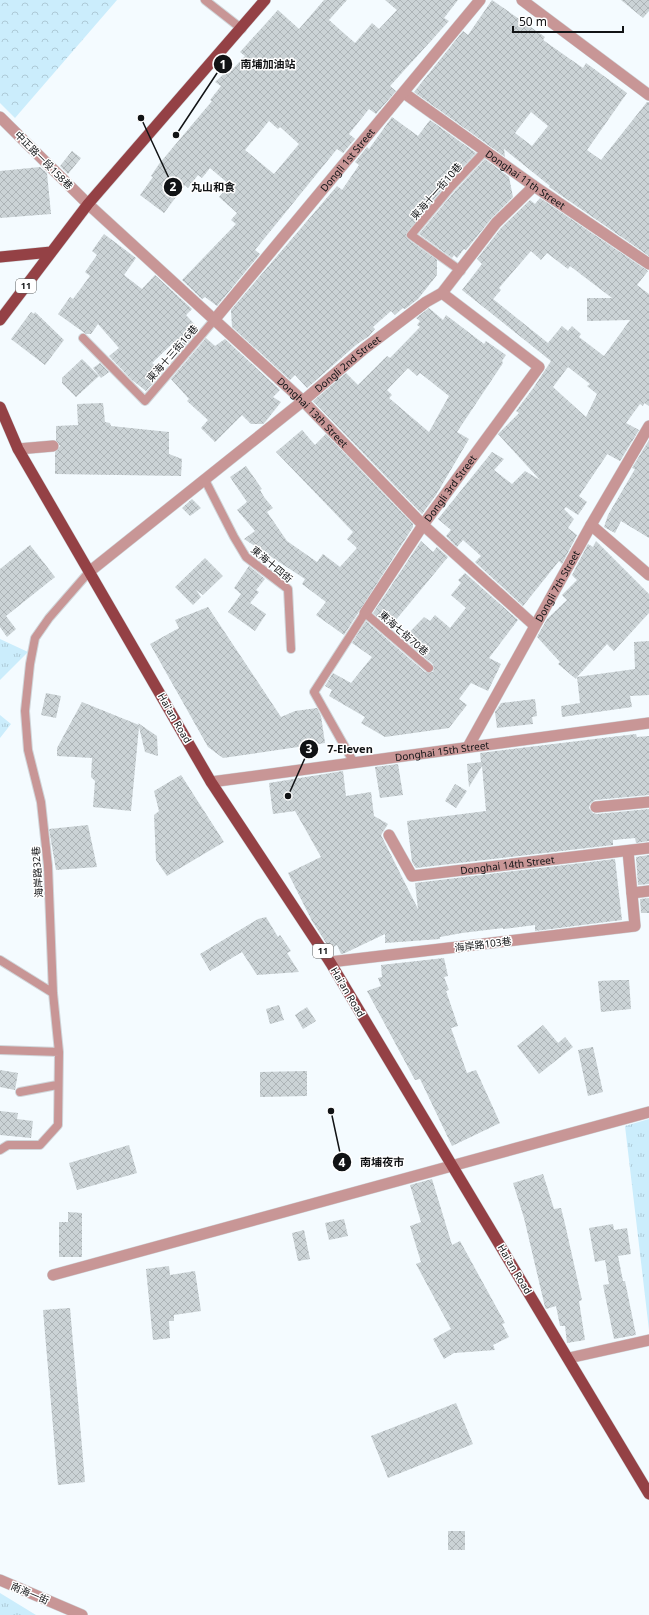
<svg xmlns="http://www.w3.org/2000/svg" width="649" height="1615" font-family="'Noto Sans','Noto Sans TC',sans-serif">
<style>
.grass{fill:url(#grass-tufts)}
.park{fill:url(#park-crowns)}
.building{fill:url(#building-cross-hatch);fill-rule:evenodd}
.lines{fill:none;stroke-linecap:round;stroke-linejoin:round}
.service-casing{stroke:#d0d6da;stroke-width:10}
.minor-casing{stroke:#d0d6da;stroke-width:12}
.primary-casing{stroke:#d0d6da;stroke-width:12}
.service{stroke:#c89696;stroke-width:8}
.minor{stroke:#c89696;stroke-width:11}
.primary{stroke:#944145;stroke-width:11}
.labels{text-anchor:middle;stroke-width:3;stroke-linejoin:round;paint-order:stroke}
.shield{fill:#fff;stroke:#585a5b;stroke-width:1}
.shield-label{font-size:9px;font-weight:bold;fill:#111315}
.street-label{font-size:10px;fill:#111315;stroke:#fff}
.leader{fill:none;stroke:#111315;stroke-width:1.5}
.callout-dot{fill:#111315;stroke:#fff;stroke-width:1.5}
.mark-label{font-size:12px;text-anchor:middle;font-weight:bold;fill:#fff}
.callout-label{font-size:11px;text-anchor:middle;font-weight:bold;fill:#111315;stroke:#fff;stroke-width:3;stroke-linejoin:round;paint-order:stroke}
</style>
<defs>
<pattern id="grass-tufts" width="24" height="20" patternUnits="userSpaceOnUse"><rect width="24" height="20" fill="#cbedfc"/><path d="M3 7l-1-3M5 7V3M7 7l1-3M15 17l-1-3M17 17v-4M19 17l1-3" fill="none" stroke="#adcad7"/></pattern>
<pattern id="park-crowns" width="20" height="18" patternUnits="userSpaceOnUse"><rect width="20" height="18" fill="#cbedfc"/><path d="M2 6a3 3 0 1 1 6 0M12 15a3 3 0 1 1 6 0" fill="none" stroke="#adcad7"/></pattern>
<pattern id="building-cross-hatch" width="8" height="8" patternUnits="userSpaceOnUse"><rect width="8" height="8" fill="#cbd3d6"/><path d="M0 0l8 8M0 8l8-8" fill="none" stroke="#adb4b7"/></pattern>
</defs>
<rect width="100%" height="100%" fill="#f4fbff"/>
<path class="grass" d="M0,639l28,13 -28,28z
M0,715l11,9 -11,14z
M649,1119v211l-24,-204z
M0,1593l36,22h-36z"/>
<path class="park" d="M0,0h117l-102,118 -15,-15z"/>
<path class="building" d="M324,0h23l-18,20 26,23 17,-20 7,6 18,-19 -12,-10h73l-14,18 5,3 -59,65 6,5 -20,23 -7,-5 -20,25 6,5 -12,14 -6,-4 -82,101 5,4 -43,52 -12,-9 -3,2 -20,-19 54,-56 -5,-4 6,-7 -18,-16 11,-12 -20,-17 -8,10 -4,-3 -10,13 -3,-3 -21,28 -24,-18 13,-18 -2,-1 8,-12 53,-63 -2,-1 11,-14 -6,-4 12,-11 2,2 16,-17 -5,-4 38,-42 21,19zM269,121l9,8 2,-2 19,17 -25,30 -29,-24z
M492,0l53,37 -2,3 27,19 13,9 3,-5 41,30 -40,57 14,10 46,-58h2v154l-100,-69 1,-1 -46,-37 1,8 -91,-65 49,-61 5,4zM531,112l17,14 -16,20 -17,-13z
M621,0h28v11l-6,7z
M392,117l26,19 12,-16 46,33 -29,30 -41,51 2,5 29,21v15l-19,24 -13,10 -2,-1 -8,7 -4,-4 -18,16 2,2 -6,7 -13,9 -49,43 -12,-13 -5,5 -58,-53 -1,-17 106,-124 5,4 17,-25 -4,-3 12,-15 2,2z
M72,151l9,7 -13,16 -8,-8z
M485,159l24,18 4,20 -22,22 -25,31 -2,-1 -7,9 -3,-3 -2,3 -33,-24 36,-43z
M40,167l7,6 4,41 -51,4v-47z
M540,198l108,73 -11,14 12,9v112l-5,-3 -1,3 -3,-2 -14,19 13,7 -19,31 -13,-7 -1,2 -27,40 8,6 -9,13 -12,-8 -2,2 10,10 -6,9 9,7 -15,29 -3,-3 -36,45 -48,-44 6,-6 -18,-16 -6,7 -11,-11 5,-6 -13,-11 54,-67 12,7 -10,11 18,14 13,-13 15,9 -42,-46 21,-21 -3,-2 18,-24 17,-26 -89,-71 20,-26 -5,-5 24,-31 29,-28 5,4zM531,251l10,9 6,-7 21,16 2,-3 42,32h-25v23l43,-1 -26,36 -25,-19 2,-3 -9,-8 -4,5 -6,-5 -14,17 -55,-44 8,-9 -2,-2zM568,367l22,17 -3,2 10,8 -11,23 -33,-30z
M104,234l32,24 -12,17 18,14 13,-14 37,34 -6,6 13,14 -18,21 -7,-8 -22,21 11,8 -17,20 -14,-11 -23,-24 10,-8 -21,-24 -7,10h-5l-28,-20 12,-17 3,2 17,-23 -5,-4 12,-17 -5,-4z
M429,308l14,12 3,-5 38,29 2,-3 20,14 -4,6 1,2 -46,69 12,7 -33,56 -14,19 -109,-113 33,-28 12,12 29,-29 3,2 30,-31 -3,-2 3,-4 -4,-3zM408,368l9,8 3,-3 29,23 -20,36 -40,-34 3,-3 -5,-5z
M31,312l3,2 1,-2 29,28 -19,25 -34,-26z
M206,338l9,8 10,-7 55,51 -7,7 8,5 -15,19 -3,3h-12l-9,-9 -27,27 -14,-14 7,-8 -21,-19 2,-2 -18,-20z
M82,359l17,17 -23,21 -14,-14v-5z
M100,363l9,9 -8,6 -8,-10z
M103,403l2,19 5,1 1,3 58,6v22l13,5 -1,17 -126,-2v-22l5,-6 -4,-6v-14l22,-1 -1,-21z
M302,430l13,15 11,-11 87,90v3l-69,108 -28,-20 10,-13 -24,-18 3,-5 -61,-40 11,-8 -18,-21 10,-8 -17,-25 16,-11 16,23 -2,1 4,7 9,11 -6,4 20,29 30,21 6,-8 17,13 17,-19 -10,-9 6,-7 -77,-80z
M649,440v98l-28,-17 -6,12 -11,-6 4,-12 27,-46 -3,-1z
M192,499l9,9 -11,8 -8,-8z
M421,541l12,11 4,-5 11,10 -58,70 -17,-14z
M596,541l53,53v19l-35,38 -7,-7 -30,33 58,-8 -1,-27 15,-1v54l-19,1 2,11 -70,10 -1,-11 19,-3 -3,-26 -1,2 -18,-15 2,-2 -23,-25 10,-18 20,-19 -5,-5 15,-15 -5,-5 16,-31 5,3z
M30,545l25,32 -49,39 10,13 -9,8 -7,-10v-58z
M205,558l18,18 -20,19 -7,-5 5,7 -8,8 -18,-18z
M249,566l16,13 -9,11 3,2 -9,11 16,11 -11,17 -27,-19 13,-18 -7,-6z
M465,573l53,47 -29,38 12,6 -13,27 -17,-8 -12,16 8,6 -18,23 -64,9 -24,-14 4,-6 -36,-21 3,-6 -7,-4 8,-13 18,10 21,-26 -20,-14 14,-22 59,51h8l1,-3 -1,-5 -30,-25 21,-22 6,4 5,-6 15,13 16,-20 -15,-13 10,-12 -3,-3z
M208,607l73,110 14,-6 22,-3 4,8 4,27 -102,15 -15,-11 -58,-103 29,-16 -4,-8z
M46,693l15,3 -5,22 -15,-3z
M535,699l2,17 -5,1 1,7 -36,4 -2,-16 6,-9z
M82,702l57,23 -1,-2 19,13 1,20 -13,-4 -6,-25 -8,84 -38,-4 2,-26 -4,-4 1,-19 -35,-2v-8z
M636,734l1,3 12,-1v59l-54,5 -5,4 -1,4 4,5 4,1 52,-5v32l-13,2 -1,-5 -22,2v5l-197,23 -4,-6 -5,-41 79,-10 -4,-45 -13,21 -2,-23 14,-2 -1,-9z
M398,764l5,31 -23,3 -5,-31z
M343,771l3,25 25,-4 3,24 14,8 -7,11 37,74 -3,-26 200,-24 7,61 -87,11v-6l-32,4v-1l-41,5 -22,4v2l-55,4v-9l-40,19 -4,1 -4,-9 -7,4 -18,-28 -24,-48 33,-16 -26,-46 -22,3 -4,-31z
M181,775l43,67 -57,34 -11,-16 -2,-45 5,-4 -5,-20z
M455,784l12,7 -11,17 -11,-7z
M88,825l9,42 -41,3 -7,-41z
M649,855v29l-11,1 -2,-28z
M649,898v15h-8l-1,-14z
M266,917l12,20 2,-2 11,16 -4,2 12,19 -42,3 -15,-23 -32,19 -10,-17 58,-35z
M444,958l4,18 -4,1 5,13 -3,1 12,35 -7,2 16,45 9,-3 24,53 -48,23 -32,-67 -5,1 -48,-89 14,-5 -3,-8 4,-1 -1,-12z
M619,980h10l2,29 -30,3 -3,-31z
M279,1005l5,15 -14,4 -4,-15z
M307,1007l9,14 -13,8 -8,-14z
M543,1025l15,18 7,-6 8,10 -34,27 -22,-28z
M593,1047l10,45 -15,4 -10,-46z
M0,1070l18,3 -3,17 -15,-3z
M307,1071v25l-47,1v-25z
M0,1111l18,2 -1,6 16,2 -2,17 -31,-3z
M129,1145l8,28 -60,17 -8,-27z
M543,1174l11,35 7,-1 4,16 17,76 -3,1 6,39 -18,3 -2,-17h-5l-4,-20 -10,3 -1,-2 -21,-89 -11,-35z
M432,1179l20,66 8,-4 45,82 -3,1 7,13 -16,8 2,5 -41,3 -10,6 -11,-20 18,-10 -35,-65 5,-2 -11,-36 11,-4 -11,-37z
M68,1212l14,1v44h-23v-35h9z
M344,1219l4,17 -19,4 -4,-17z
M613,1224l1,6 13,-2 4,26 -13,2 5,25h2l11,54 -22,4 -11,-54 6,-1 -4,-24 -10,2 -6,-34z
M304,1230l6,29 -12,2 -6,-28z
M169,1266l1,9 25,-4 6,40 -27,4v6h-5l1,17 -17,2 -7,-71z
M70,1308l15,174 -27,3 -15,-175z
M456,1403l17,41 -85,34 -17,-42z
M448,1531h17v19h-17z"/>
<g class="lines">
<g class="service-casing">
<path id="service" d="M205,0l37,29
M461,271l-50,-36 40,-48 34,-36
M83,338l62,63 70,-82
M205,480l29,57 12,20 42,32 3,60
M354,763l-40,-71 51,-79 64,55
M0,960l53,33
M0,1050l59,2
M20,1092l37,-7
M0,1150l8,-5h32l18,-20 1,-73 -6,-59 -5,-127 -7,-64 -13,-52 -3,-39 5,-47 5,-26 14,-20 40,-46"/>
</g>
<g class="minor-casing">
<g id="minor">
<path d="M522,0l127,95"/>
<path id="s1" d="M404,93l130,93 115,78"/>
<path id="s2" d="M0,117l88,87 215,197 120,124 111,100"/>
<path id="s3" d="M215,319l265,-319"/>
<path d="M18,449l35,-3"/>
<path d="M591,525l58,50"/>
<path id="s4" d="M89,572l214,-171 61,-52 62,-47 16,-9 54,-70 38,-37"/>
<path id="s5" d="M365,613l58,-88 116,-158 -97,-74"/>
<path id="s6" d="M468,747l123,-222 58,-99"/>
<path id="s7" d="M211,782l438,-59"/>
<path d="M596,807l53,-5"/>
<path id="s8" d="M389,835l23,41 237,-28"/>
<path d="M632,893l17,-2"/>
<path d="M330,962l305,-36 -7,-75"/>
<path d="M53,1275l596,-163"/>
<path d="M569,1358l80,-18"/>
<path d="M0,1580l82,35"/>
</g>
</g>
<g class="primary-casing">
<path id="primary" d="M0,257l51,-5
M0,320l88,-116 177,-204
M0,407l18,42 193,333 119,180 319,532"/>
</g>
<use href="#service" class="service"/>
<use href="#minor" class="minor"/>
<use href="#primary" class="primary"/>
</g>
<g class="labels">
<g class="shield">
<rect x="16" y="279" width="20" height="14" rx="3"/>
<rect x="313" y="944" width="20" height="14" rx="3"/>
</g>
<g class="shield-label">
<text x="26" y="289">11</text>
<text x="323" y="954">11</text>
</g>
<g class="street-label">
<text transform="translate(44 160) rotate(45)" y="4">中正路一段158巷</text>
<text dy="4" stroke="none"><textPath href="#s3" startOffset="207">Dongli 1st Street</textPath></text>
<text dy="4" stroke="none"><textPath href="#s1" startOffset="149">Donghai 11th Street</textPath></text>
<text transform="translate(436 191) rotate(-49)" y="4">東海十一街10巷</text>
<text transform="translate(172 353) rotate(-49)" y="4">東海十三街16巷</text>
<text dy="4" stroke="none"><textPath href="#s4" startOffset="332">Dongli 2nd Street</textPath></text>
<text dy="4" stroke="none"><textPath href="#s2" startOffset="430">Donghai 13th Street</textPath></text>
<text dy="4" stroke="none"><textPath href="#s5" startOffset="151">Dongli 3rd Street</textPath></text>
<text transform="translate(272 564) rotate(40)" y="4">東海十四街</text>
<text dy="4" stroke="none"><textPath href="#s6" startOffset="184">Dongli 7th Street</textPath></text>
<text transform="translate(404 633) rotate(41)" y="4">東海七街70巷</text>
<text transform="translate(175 718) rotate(60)" y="4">Hai'an Road</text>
<text dy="4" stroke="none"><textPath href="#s7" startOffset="233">Donghai 15th Street</textPath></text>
<text dy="4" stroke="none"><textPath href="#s8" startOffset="143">Donghai 14th Street</textPath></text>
<text transform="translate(37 872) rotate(-94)" y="4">海岸路32巷</text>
<text transform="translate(483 944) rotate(-7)" y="4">海岸路103巷</text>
<text transform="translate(348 992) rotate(59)" y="4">Hai'an Road</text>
<text transform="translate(515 1269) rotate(59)" y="4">Hai'an Road</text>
<text transform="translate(30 1593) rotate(23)" y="4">南海一街</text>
</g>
</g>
<path class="leader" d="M176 135L223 64M141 118L173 187M288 796L309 749M331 1111L342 1162"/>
<g class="callout-dot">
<circle cx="176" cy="135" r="4"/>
<circle cx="141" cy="118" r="4"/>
<circle cx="288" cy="796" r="4"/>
<circle cx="331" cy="1111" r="4"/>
<circle cx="223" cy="64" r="10"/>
<circle cx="173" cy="187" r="10"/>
<circle cx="309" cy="749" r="10"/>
<circle cx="342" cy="1162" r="10"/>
</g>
<g class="mark-label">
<text x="223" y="69">1</text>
<text x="173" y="191">2</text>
<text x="309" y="753">3</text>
<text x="342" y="1167">4</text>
</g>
<g class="callout-label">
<text x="268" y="68">南埔加油站</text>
<text x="213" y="191">丸山和食</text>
<text x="350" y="753">7-Eleven</text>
<text x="382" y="1166">南埔夜市</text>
</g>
<path d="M513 26v6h110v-6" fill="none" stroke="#111315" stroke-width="2"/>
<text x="519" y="26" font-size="12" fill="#111315" stroke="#ffffff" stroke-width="3" paint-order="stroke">50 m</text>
</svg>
